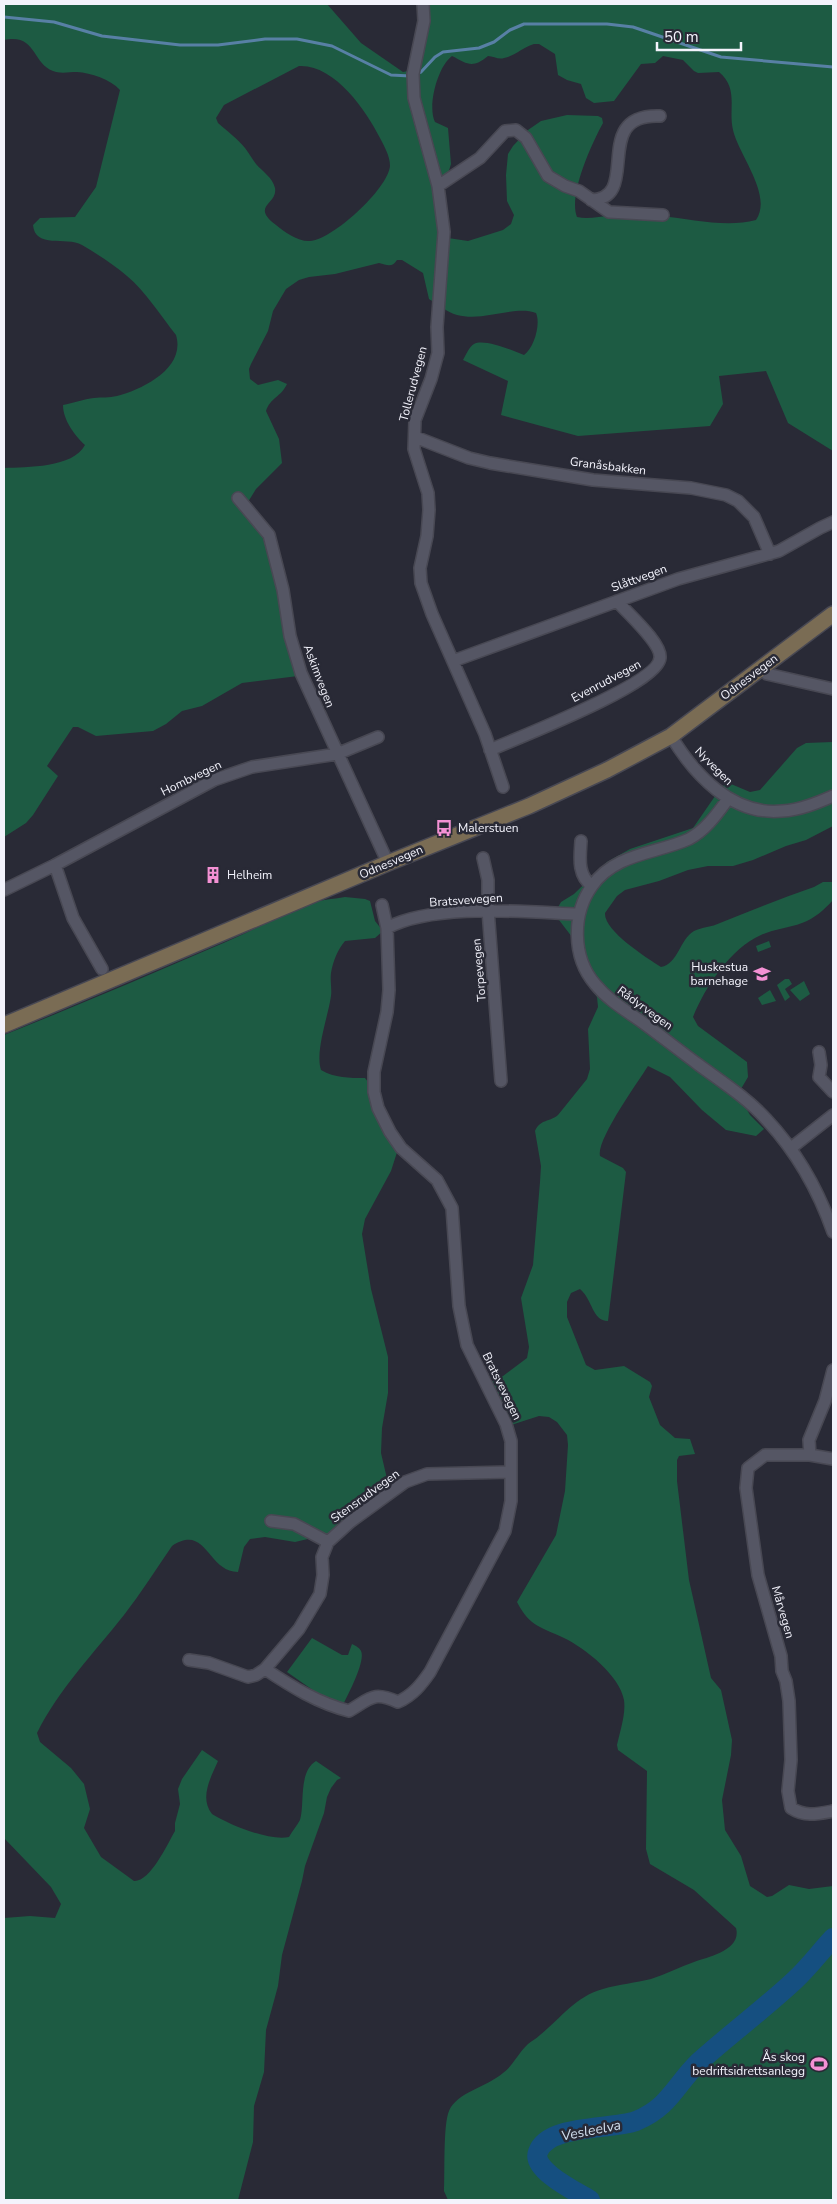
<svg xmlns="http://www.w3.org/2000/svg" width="837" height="2204" font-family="'Nunito Sans',sans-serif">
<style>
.green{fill:#1d5b43;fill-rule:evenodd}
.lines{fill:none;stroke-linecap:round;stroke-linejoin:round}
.stream{stroke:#5880a5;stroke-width:3}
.river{stroke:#154f80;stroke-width:20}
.minor-casing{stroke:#484853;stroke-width:14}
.secondary-casing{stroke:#484853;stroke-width:18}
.minor{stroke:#555664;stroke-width:11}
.secondary{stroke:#7a6c54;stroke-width:15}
.labels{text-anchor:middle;stroke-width:5;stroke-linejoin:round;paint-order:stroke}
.street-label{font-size:12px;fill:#f3f3fc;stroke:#292a36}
.poi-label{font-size:12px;fill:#f3f3fc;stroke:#292a36;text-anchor:start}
.water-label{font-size:14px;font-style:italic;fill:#d2e0ef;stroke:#292a36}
</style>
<rect width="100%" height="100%" fill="#292a36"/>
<path class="green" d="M4,4h323l34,39 42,29 5,-1 5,-9 11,-58h409v447l-45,-28 -22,-52 -47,5 4,28 -13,22 -132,10 -77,-21 7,-34 -45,-21c3,-5 6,-13 11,-16 10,-6 40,7 50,11 10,-7 17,-31 12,-42 -21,-8 -52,9 -79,2 -10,-3 -20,-11 -28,-16l-6,-26 -21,-13h-5c-5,8 -10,5 -18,3l-44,11 -26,3 -10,3 -13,9 -13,22 -5,20 -17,33 -2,5 1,10 8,6 20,-5 9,4c-6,13 -17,14 -21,27l13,28 3,24 -26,26 -8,13 2,5 21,21 12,44 17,85 -2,19 -56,7 -40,23 -20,5 -16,13 -13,7 -57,5 -18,-9h-5l-26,39 11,10 -25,39 -7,8 -22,14v-369c23,-1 69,0 81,-23 -10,-9 -22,-25 -22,-40 10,-2 21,-6 31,-7 8,-1 15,0 23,-2 26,-7 69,-28 59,-61 -15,-19 -30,-43 -49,-59 -14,-12 -30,-22 -45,-31 -16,-9 -47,4 -49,-20l7,-7 35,-1 21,-30 24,-97c-10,-11 -29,-17 -43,-18 -8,0 -17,2 -24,-1 -21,-8 -17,-38 -49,-31zM534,44h5l16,10 3,21 9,5 14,4 5,14 8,5 20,-2 27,-37 14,-1 8,-7 20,4 11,11 4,2 21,-1c20,17 9,36 14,58 6,26 40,65 23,90 -30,8 -64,-1 -95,-4 -16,-2 -33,0 -50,0 -11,0 -23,4 -34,1 -9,-22 15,-74 26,-94l-1,-5 -4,-2 -31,-1 -26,6 -13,9 -15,16 -5,8 -2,21 1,26 7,14 -3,9 -8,6 -35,11 -20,-3 -9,-6 -3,-20 15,-48 -3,-36 -13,-6c-8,-16 3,-56 17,-66 16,8 20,13 36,0 5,0 11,4 16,2 11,-2 19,-11 30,-14zM299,66c35,-2 67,44 81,72 4,8 10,18 10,28 -2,23 -58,74 -80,75 -11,1 -26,-9 -34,-16 -26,-20 2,-20 -1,-37 -2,-10 -13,-17 -19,-24 -4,-5 -7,-11 -11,-16 -7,-9 -18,-17 -27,-25l-2,-5 8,-13z
M833,742v84l-27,14 -20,6 -33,14 -20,6h-25l-20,4 -29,11 -34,9 -8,6 -12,17c-1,18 41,44 56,54 17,-3 19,-28 33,-36 8,-4 18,-4 26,-8 31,-13 63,-25 94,-36l9,-5h10v18c-8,9 -19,19 -31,23 -13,5 -28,6 -41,12 -30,13 -56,52 -68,82l5,9 49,36 1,15 -10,17 12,21 14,14 -8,7 -30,-6 -24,-20 -32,-33 -22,-11c-10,16 -52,74 -48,90l23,12 3,4 -18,149c-16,0 -15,-21 -28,-32l-9,4 -4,9v15l19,48 9,5 29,-4 26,16 2,4 -3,11 11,28 15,13 15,1 5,15 -16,2 -2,4v21l12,99 22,98 10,12 11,50 -1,15 -9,45 3,30 16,26 9,30 17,11 5,-1 17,-11 20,4 24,-3v314h-385l-4,-9c1,-17 -1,-66 5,-80 8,-19 38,-24 54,-38 10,-7 15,-20 25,-29 3,-3 8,-5 12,-9 20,-16 36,-39 63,-46 16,-5 33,-6 48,-10 15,-5 29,-12 43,-17 15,-5 48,-12 42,-34l-42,-38 -44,-26 -4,-15 1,-78 -29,-21 -1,-5c3,-14 9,-31 7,-45 -4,-24 -39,-52 -60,-62 -23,-11 -34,-11 -47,-36l39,-67 9,-44 3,-46 -1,-10 -10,-13 -8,-5 -10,-1 -28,9 -21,-43 13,-6 24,-18 2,-11 -8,-49 12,-33 7,-83 1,-16 -6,-35c5,-12 15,-9 23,-16l29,-36 3,-10 -2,-40 10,-22 -1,-10 -14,-21 -11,-39 -13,-17 -3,-9 5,-9 13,-8 33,-32 23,-13 63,-21 29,-42 9,-2 19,8 10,-2 37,-42 9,-5z
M345,897l20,2 5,2 5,20 8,10 -8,7 -30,3c-7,8 -12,20 -14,32 -1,8 1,16 0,23 -3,21 -16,55 -10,74 14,8 28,8 44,8l3,4 5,20 27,41 -9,28 -26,48 -3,15 9,55 17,68v36l-6,35 -1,25 7,30 -7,13 -52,38 -34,8 -30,-5 -15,2 -6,8 -6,25c-31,0 -31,-49 -66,-26 -16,23 -31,47 -48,69 -30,38 -65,74 -87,118l3,9 31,26 13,16 6,25 -6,19 17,29 33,24c16,1 33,-36 41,-50v-8l5,-19 -2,-15 4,-10 20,-29 16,11c-7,16 -19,37 -6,53 18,11 56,27 77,23 3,-6 8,-11 11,-17 5,-16 -2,-48 16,-59l25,17 -4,2 -6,8 -4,9 -3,16 -19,53 -3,15 -20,74 -4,31 -12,44 -2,42 -10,34 -1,36 -15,58h-234v-282l26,-2 25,2 6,-14 -10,-17 -47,-49v-803c70,-28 140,-58 210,-88 32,-13 62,-30 94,-43 11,-4 25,-5 37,-7z
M769,941l2,6 -13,5 -2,-6z
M785,979h4l3,5 -7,5 5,8 -5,4 -8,-16z
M804,981l6,13 -10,7 -10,-11z
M770,990l6,11 -14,4 -4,-7z
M312,1638l30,17h6l4,-11c4,2 8,4 9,7 5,11 -14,45 -19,56h-5l-50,-35z"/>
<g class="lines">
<path class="stream" d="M4,17l50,5 48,14 78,9h38l47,-6h32l35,7 59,29 19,1
M416,74l5,-2 14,-15 8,-5 36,-4 15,-6 16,-12 14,-6h83l26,3 88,30 112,10"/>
<path class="river" d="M590,2200c-13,-8 -59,-30 -52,-48 10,-28 73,-22 98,-31 34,-14 40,-37 63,-59 31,-28 65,-53 96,-82 14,-13 25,-28 38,-42"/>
<g class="minor-casing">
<path id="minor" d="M423,4l1,17 -11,53 1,24 24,88 6,46 -7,95 1,26 -7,26 -16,41 -1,29 14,44 1,17 -2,26 -7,32 1,15 11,31 53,120 18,53
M438,186l42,-28 25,-27 11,-1 10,8 22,38 17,10 14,5 30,21 54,3
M591,200c52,-1 -2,-87 69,-84
M415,437l54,21 21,5 103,17 98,8 35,7 12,6 16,16 16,37
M238,498l31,37 14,55 7,46 11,37 87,190
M453,661l225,-82 101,-28 41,-23 13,-6
M767,674l66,15
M671,736c23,38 61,80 111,75 18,-1 35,-8 51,-15
M490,750c27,-12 168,-66 170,-92 2,-15 -33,-45 -43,-57
M728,799c-11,15 -22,31 -39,40 -33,15 -74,14 -97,47 -20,28 -20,71 3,98 13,16 30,26 47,38 19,14 38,29 57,43 23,17 48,33 67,54 31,33 52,70 67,113
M581,841c-1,16 -4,34 11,45
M483,858l5,22v30l13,171
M55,865l18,53 29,51
M4,890l51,-25 159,-85 38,-13 85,-13 41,-17
M387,928c47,-25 139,-16 192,-14
M819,1052l2,13 -2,12 14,15
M791,1148l42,-33
M810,1455l-1,-15 16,-39 8,-31
M833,1459l-23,-4h-45l-17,13 -2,20 12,87 23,81 1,15 4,10 3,20 2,59 -3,31 3,17c14,9 26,6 42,3
M271,1521l23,3 34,18
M189,1660l20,3 39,14 8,-2 9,-6 34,-40 21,-35 3,-19 -1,-18 6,-15 22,-20 55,-40 22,-8 83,-2
M265,1669c27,18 53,34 84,42 22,-13 24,-20 49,-9 15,-7 23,-17 32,-30l75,-141 6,-30v-60l-5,-17 -39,-79 -8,-39 -7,-98 -15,-28 -36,-32 -11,-16 -12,-24 -4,-16v-20l13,-60 2,-22 -2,-62 -5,-23"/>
</g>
<g class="secondary-casing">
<path id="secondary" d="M4,1025l384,-162 141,-57 78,-36 64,-34 162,-122"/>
</g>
<use href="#minor" class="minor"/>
<use href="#secondary" class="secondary"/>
</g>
<defs>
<g id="bus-bare" transform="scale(1.35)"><path d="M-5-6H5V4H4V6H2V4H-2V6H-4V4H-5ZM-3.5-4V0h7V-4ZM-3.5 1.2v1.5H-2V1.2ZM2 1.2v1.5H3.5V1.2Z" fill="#f491d4" stroke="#292a36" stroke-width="2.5" paint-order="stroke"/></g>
<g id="building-bare" transform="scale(1.35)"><path d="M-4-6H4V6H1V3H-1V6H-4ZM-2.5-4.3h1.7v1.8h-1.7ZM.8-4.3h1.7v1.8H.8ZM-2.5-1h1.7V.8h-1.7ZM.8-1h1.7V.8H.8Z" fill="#f491d4" stroke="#292a36" stroke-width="2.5" paint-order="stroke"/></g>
<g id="school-bare" transform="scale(1.35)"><path d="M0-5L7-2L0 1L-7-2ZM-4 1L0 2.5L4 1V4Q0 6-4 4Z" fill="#f491d4" stroke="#292a36" stroke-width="2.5" paint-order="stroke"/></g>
<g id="stadium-bare" transform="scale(1.35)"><path d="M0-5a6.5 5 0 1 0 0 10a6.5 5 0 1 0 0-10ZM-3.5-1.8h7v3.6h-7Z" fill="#f491d4" stroke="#292a36" stroke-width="2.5" paint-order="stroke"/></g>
</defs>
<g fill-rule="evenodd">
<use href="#bus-bare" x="444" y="828"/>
<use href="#building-bare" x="213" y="875"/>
<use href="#school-bare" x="762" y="974"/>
<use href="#stadium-bare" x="819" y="2064"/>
</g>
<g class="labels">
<g class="street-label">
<text transform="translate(413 384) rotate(-75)" y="4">Tollerudvegen</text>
<text transform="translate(608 466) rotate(7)" y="4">Granåsbakken</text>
<text transform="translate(639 578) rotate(-20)" y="4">Slåttvegen</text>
<text transform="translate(319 676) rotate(69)" y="4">Askimvegen</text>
<text transform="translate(749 677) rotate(-37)" y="4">Odnesvegen</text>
<text transform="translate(606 681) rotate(-28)" y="4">Evenrudvegen</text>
<text transform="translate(714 766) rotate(45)" y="4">Nyvegen</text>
<text transform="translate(191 778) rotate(-26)" y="4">Hombvegen</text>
<text transform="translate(391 862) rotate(-23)" y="4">Odnesvegen</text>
<text transform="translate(466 900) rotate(-4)" y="4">Bratsvevegen</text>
<text transform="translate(479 970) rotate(-95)" y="4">Torpevegen</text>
<text transform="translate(645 1008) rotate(36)" y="4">Rådyrvegen</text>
<text transform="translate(502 1386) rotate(64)" y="4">Bratsvevegen</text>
<text transform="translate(365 1496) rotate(-36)" y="4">Stensrudvegen</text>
<text transform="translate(783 1612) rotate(74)" y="4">Mårvegen</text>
</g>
<g class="poi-label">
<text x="458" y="832">Malerstuen</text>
<text x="227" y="879">Helheim</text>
<text x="748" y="971" text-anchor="end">Huskestua<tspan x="748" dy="14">barnehage</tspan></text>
<text x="805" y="2061" text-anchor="end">Ås skog<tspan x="805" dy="14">bedriftsidrettsanlegg</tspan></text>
</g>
<g class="water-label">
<text transform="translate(591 2130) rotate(-11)" y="5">Vesleelva</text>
</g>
</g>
<rect width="837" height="2204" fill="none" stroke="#f3f3fc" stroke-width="10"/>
<path d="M657 42v8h84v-8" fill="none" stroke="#f3f3fc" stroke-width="2.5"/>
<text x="664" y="42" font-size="15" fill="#f3f3fc" stroke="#292a36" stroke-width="4" paint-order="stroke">50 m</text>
</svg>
